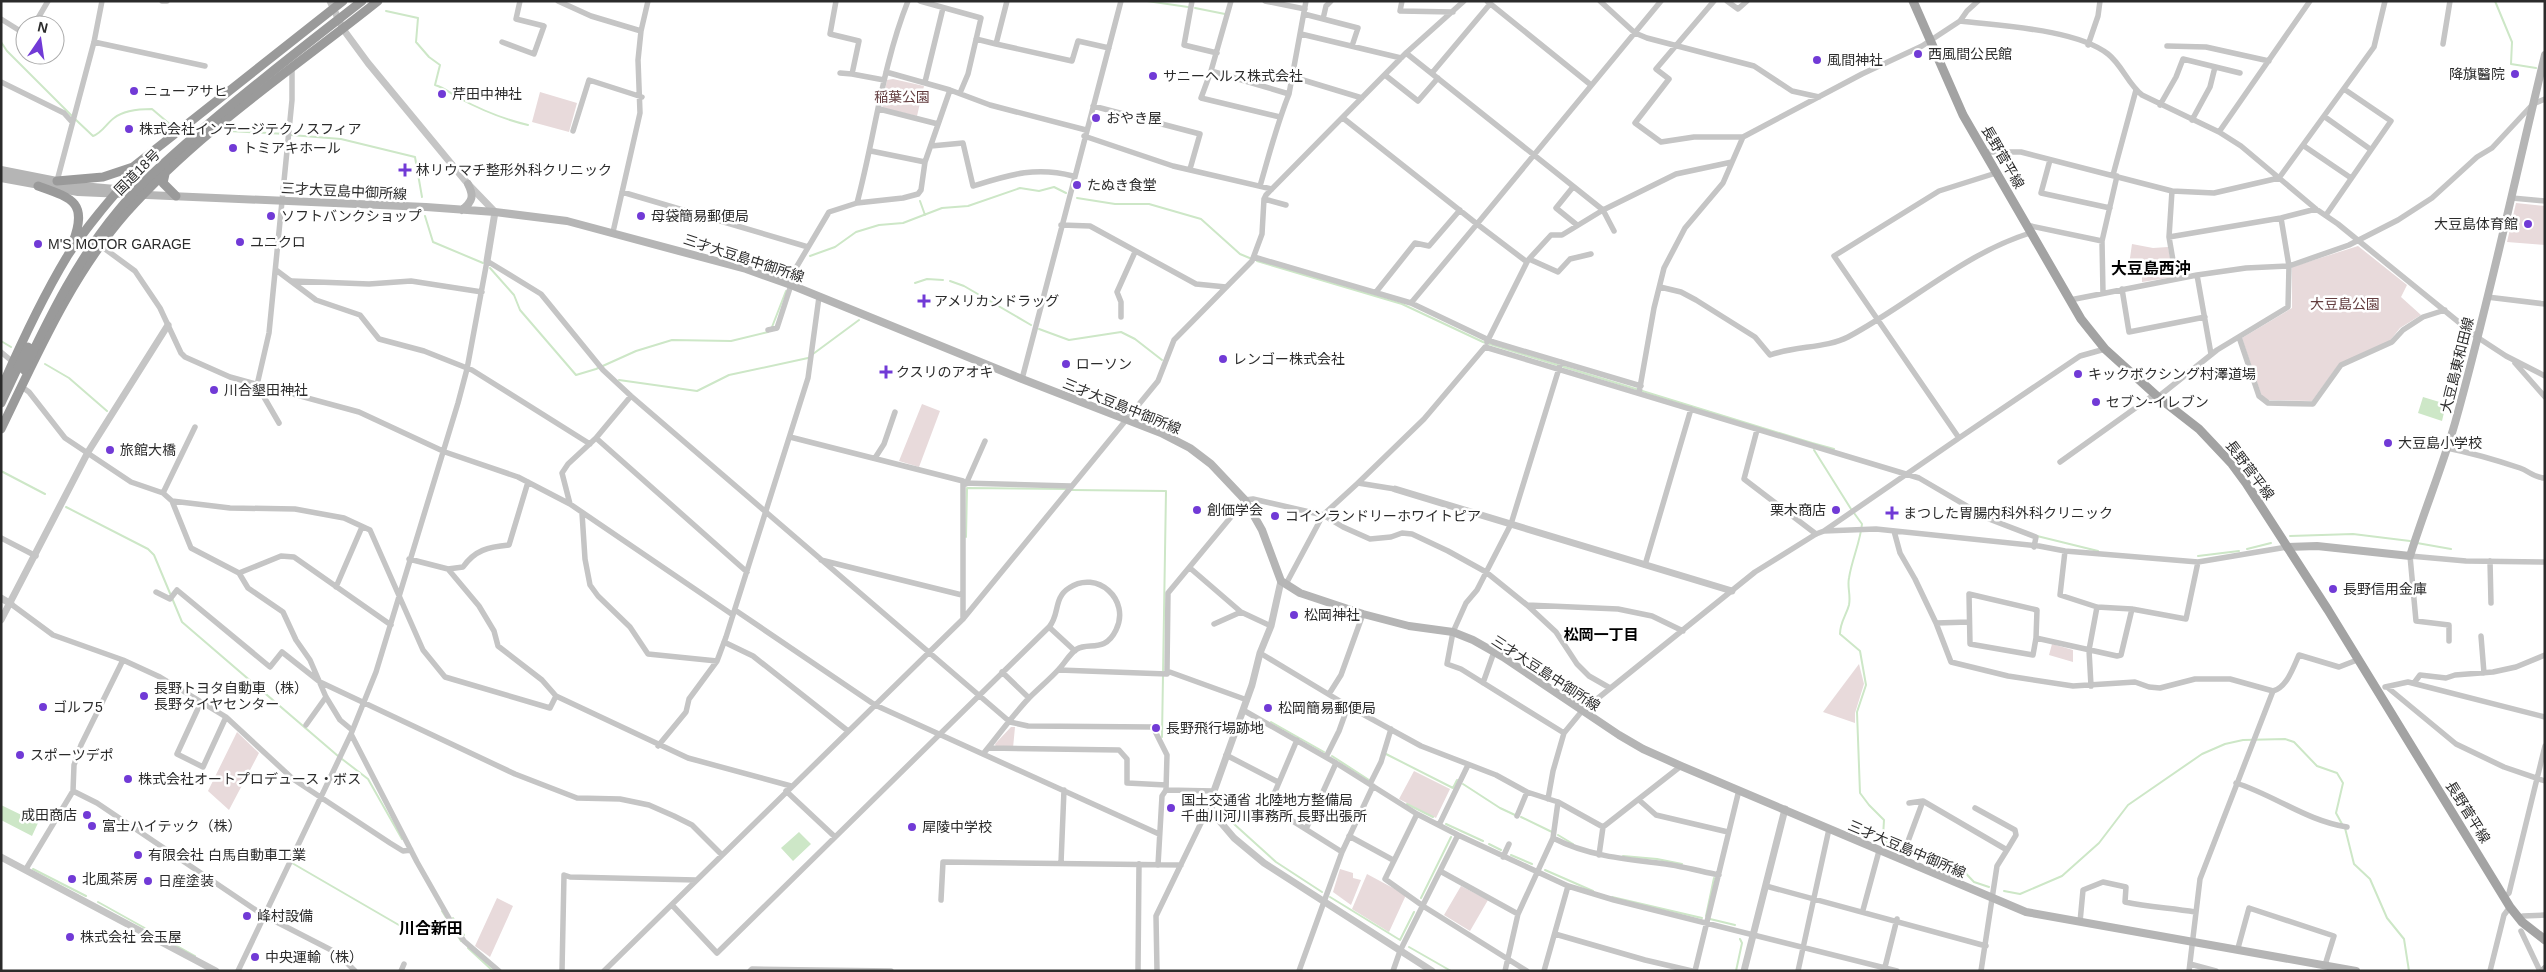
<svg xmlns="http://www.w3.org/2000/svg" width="2546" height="972" font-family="Helvetica,'Noto Sans JP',sans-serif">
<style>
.green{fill:#e8dadb}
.water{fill:#cde7c7}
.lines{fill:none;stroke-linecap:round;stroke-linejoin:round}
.stream{stroke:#cde7c7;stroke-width:2}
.minor{stroke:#c5c5c5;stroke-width:5.5}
.tertiary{stroke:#c5c5c5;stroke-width:7}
.secondary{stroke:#b5b5b5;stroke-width:8}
.primary{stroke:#a3a3a3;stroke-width:9}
.trunk{stroke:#9a9a9a;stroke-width:9}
.trunk-bridge{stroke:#9a9a9a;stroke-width:9}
.poi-dot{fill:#713ad6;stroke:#fff;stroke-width:2}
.labels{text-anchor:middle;stroke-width:5;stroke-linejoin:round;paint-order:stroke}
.poi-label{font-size:14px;fill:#2b2b2b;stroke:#fff;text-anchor:start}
.park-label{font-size:14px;fill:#633d3f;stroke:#fff}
.street-label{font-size:14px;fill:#2b2b2b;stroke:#fff}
.neighbourhood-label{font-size:15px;font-weight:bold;fill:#000;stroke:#fff}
.quarter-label{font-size:16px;font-weight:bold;fill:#000;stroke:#fff}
</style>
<rect width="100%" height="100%" fill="#fff"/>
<path class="green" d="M893,79l31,7 -7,30 -34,-8 -1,-3 5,-25z
M540,92l37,11 -8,29 -37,-10z
M2516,203l29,3v39l-38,-3z
M2132,244l21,4 15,-1 6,30 -32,5v-14l-13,-3z
M2358,246l49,39 -6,12 20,18 -21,13 -11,14 -50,22 -27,37 -45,-1 -5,-3 -20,-59 50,-30v-41z
M922,404l18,7 -21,56 -20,-6z
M2052,644l21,6v12l-24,-7z
M1859,664l5,20 -9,29v10l-32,-11z
M1011,727h4l-2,21 -17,-1 -1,-3z
M237,732l22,21 -30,57 -21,-19z
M1414,771l36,18 -14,29 -37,-19z
M1340,869l13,4v5l8,2 -10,25 -18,-13z
M1367,874l39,21 -17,37 -37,-23z
M1461,886l27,14 -18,31 -26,-16z
M497,898l16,8 -23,51 -15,-11z"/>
<path class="water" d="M2423,397l23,7 -4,17 -24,-8z
M1,805l37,18 -6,13 -31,-16z
M799,832l12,12 -18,17 -12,-13z"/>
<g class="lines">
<path class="stream" d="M1147,1l41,6
M2495,1l17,41 -1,22 25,4
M1195,8l30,6
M386,11l32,7 -2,24 13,15 11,8 -5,20c10,3 15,8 24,13 22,12 44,21 69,27
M1,42l6,9 65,65
M75,119l18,17c9,-3 13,-12 21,-18 10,-8 26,-9 38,-9l20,17
M229,131l57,3
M291,135l50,4 74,18 7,40
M1077,198l38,6h34l52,15 39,35 12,5
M920,201l5,14
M425,216l8,26 50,21
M810,256l25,-9 21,-15 23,-7 24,-2 39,-15 26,-2 52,-18 19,3 15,-4 12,6
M1257,261l145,43 81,38 329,101
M490,268l24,27 6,15 56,65 20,-6 40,-18 36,-11 59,1 37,-9
M950,281l14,5 67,39
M915,283l12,-4 16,1
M772,327l14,-36
M1039,329l30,11 52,-8 14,7 27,21
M1,341l10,6
M813,354l46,-34
M45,364l24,14 38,33
M619,380l78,11 32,-16 79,-17
M1812,443l22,6
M1814,450l37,59
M1,471l44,23
M1072,490l94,1 -4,246
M66,507l82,42 6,6 28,67 156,134
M1854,513l8,11c-2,19 -10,35 -13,54 -2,9 2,17 0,27 -3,11 -9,17 -9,29l20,17 6,34 -9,27 3,81 9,12 15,15 -1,17 4,5 17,4
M2037,536l61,15
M2290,536l63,-2 57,7
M966,537l1,-49 100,1
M2417,543l34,6
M2247,549l24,-6
M2198,556l41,-5
M1271,722l53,30
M1386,754l67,34 4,-8
M1332,756l37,24
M342,759l26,20 34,60
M1463,784l37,24 15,7
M1407,804l26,13
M1521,817l31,15
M1234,824l42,38 46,30
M1446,824l37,17
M2345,828l9,36 16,15 17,39 17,21 5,32
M1558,835l15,9
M1489,844l12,6
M1909,847l45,14 20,21 15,5
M1511,855l21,9
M1623,856l34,3 25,5
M292,863l112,65
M33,869l53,27
M1545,870l48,21
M2004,891l16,3 42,-18 37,-33 29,-38 74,-51 23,-10 18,-4 42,-1 9,3 23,24 20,7 6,10 -7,30 6,11
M1330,897l70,43 14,-28
M1612,897l90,21
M1421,898l30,-61
M98,902l97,54
M442,911l19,30
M1706,916l8,-38
M453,918l11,17
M1710,919l25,6
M1409,947l42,24
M468,948l25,23
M1736,971l6,-28 -2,-4"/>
<path class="minor" d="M162,1h5
M558,1l33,15 50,15
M836,1l-6,33 29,7 -7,33 32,6
M920,1l61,17 -13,56 -8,19
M1192,1l-8,44 33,8
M1231,1l-20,70 78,23c-12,30 -20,61 -29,92
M1265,1l40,8
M1402,1l-2,10 53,1
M1487,1l104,84
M1600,1l35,32 12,5 107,28 38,25 27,6
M1714,1l-58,68 13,10 -34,44 26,19 33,-5h49l119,-63 60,-28 38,-25 7,-10 11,-10
M1727,1l11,8 9,-8
M1304,14l54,14 -6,18
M1,19l24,15
M1323,19l3,-13 5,-5
M1960,21c40,5 116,8 148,33 14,11 20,30 34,41l77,37 22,14 75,63 22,15 139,113 29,19 39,20
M34,25l14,-24
M1301,34l100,24
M976,39l20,5 11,-43
M94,42l111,24
M502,42l32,12 10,-28 -28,-7 4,-18
M996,44l76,17 6,-20 31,7
M2443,44l7,-43
M2088,45l10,-29 2,-15
M2167,46l39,1 63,14
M1406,53l197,157 -41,25h-11l-22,24
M1211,71l-10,27 79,19
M886,72l64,18 40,15 96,25
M840,73l12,1
M1432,73l58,-69
M1385,75l33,26 20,-23
M1293,77l69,21
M1,82l63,31 8,9
M925,82l18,-74
M1289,94l17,-93
M2160,105l16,-28 7,-18 57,14
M1093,106l107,28 -10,35
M879,109l59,15
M2325,117l45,32
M1343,118l134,106 184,-223
M2192,120l18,-33 5,-20
M573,131l16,-51 53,17
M2219,132l91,-131
M1084,136l89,30 99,23
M931,146l32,-3 10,43c36,-11 62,-20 100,-10
M2304,146l47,32
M871,151l54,11
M1983,152h38l151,39 42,2 65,-15 95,-131 11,-46
M2050,160l-9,33 69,15
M2113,175l23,-85
M57,181l37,-139 8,-41
M1573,187l-17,21 21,17
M2172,191l-3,46 7,41
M622,192l186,55
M2512,198l33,3
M1264,199l22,6
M857,203c18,-67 25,-137 51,-202
M2326,215l65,-94 -47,-32
M1061,225l29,1 106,58 30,3
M2026,225l76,16
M1614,231l-11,-21 73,-36 56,-12
M613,232l27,-119 -2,-53 3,-29 7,-30
M2169,237l112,-19 35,-9
M101,246l34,25 25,37 21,45 4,4 45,20 129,35 86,40 73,25 52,27 163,111
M1254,257l157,46 66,-79 50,38 2,-3 29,13 12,-13 21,-5
M276,270l40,30 44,15 19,24 45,12 48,19 118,74
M2197,275l14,79
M292,281l77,3 42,-3 71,11
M787,283l42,-71 28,-9 46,-5 15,-4 3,-4 4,-28 25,-72
M1660,287l21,5 15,8 59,37 15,18c24,-9 57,-7 78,-18 62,-33 115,-83 182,-104
M2122,289l7,43 76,-15
M1376,292l39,-49 14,3 31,-36
M2103,293l-1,-52 15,-65
M2487,297l58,7
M2070,300l127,-25 49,-7 43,-2 60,-21 49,-25 34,-22 45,-41 15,-9 41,-44 12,-5
M1411,303l82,39 148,44
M1121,317v-15l-4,-10 18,-40
M768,330l9,-2 14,-43
M2239,337l20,59 9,7 45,1 28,-39 51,-23 11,-12 20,-13 22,-7
M1487,342l40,-80
M1,352l12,10
M1561,362l-50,162 -34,66 -11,13 -13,29 -6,32 14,5 103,64
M2515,363l30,34
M1022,379l99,-378
M22,387l7,5 36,46 66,44 32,11 9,8 19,47 48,25 9,15 35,24 13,28 14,20 16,37 14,23 12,10
M1639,393l15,-85 10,-40 21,-40 38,-45 20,-46
M2158,397l59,-47 71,-43 1,-41 -8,-48
M279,423l-22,-38 12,-52 23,-233v-32
M1757,430l-13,49 72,55
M790,437l173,44v138
M596,438l151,134
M1959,438l121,-82 25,-7
M2447,448c25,5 49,12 73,20 9,3 14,10 25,10
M875,458l9,-14 11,-32
M2060,462l95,-68
M963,483l108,3
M1358,483l66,-64 61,-72 434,131 70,41 47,18 -2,10
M966,484l19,-43
M163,493l32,-66
M172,501l58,7 65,1 49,9 26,12 53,120 22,27 105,31 6,-12
M570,504l-8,-31 6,-9 28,-26 35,-42
M582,513l3,46 5,26 8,11 32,31 18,27 69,7
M1824,531l135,-93 -125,-182 105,-65 57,-18
M1894,531l6,22 15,26 21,44 33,-1
M1,538l35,18
M2065,551l-5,44 37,12 35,2 54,10 12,-57
M409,559l39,10 31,37 15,25 4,15 44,34 14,16 132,62 103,28
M821,560l141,35
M2490,561l1,42
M1645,565l46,-156
M1190,568l51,44 30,14
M448,569l15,-2c12,-17 25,-20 46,-22l19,-63
M239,573l42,-17 13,1 97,68
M1286,584l37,-69 35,-32 37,6
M336,587l26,-60
M156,592l14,7 7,-9 93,77 12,-15 38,30 195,92 62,24 43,1 29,6 25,11 18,9 30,30
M11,604l42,31 70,25 37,17 66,40 67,62 97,64 13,8 8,-1
M1527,605l91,4 34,7 31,15
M735,610l140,95 284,129
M1936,623l15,39 57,14 65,10 62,-4 14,5 11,1 35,-9h35l43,12
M1214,624l27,-12
M1049,627l26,24
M2481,636l3,37
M2036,638l1,-28 -68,-16 1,50 63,11 3,-17 81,18 4,-1 11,-46
M2449,641v-16l-33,-4 -6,-65 56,5 79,1
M724,642l29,14 95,75
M1260,653l88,53 73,40 75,29 31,17 31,10 -5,36 -35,76 -13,57
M1059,670l108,4v-3l80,29
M1167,671l1,-78 77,-93 8,-1 70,16 20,12 27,12 21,-2 11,-4 10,1 36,17 38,21 41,33 29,27 21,32 12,12 21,12
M1002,672l27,26
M1483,683l11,-31
M2414,683l6,-8 26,3 9,-3 38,-3 23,-5 29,-12
M2091,686l-2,-36 8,-43
M2385,687l23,-5 137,35
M2387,687l69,57 48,23 41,14
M1329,694l12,-19 22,-61
M201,702l-24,52 26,13 23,-50
M1243,710l93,53 81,51 41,21 110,51 46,14 283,71
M306,725l20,-28
M351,734l66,128 33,58 14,21 35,30
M1297,740l-28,66 73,46
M658,746l28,-34 3,-13 28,-38 9,-24 82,-259 11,-81
M988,748l131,2 8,9v24l39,2
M1226,755l52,27
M1326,757l13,-26 9,-25
M2236,783c38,12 71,38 111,44
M1370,784l11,-22 10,-33
M73,791l1,-26 7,-20 42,-85
M786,791l48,45
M1548,799l5,-28 11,-38 18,-22 173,-139 61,-38 8,-3 52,-2 163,17 26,5 133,11 89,-15
M1639,800l17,15 72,17
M1558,802l45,25
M1909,803l14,-2
M1975,808l40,22 1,5 -9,15
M1417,814l-32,65 38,27 104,65
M1517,816l10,-24
M1439,825l29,-60
M1306,829l30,-66
M1349,836l44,24
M1553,838c33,17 69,21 105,25 20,2 41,8 61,12
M1599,855l4,-28 78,-61
M1503,857l6,-13
M1901,860l22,-59 84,49 -10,16 -16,105
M1061,863l3,-73
M1158,865l4,-69 4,-6
M26,869l47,-78 24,12 166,112 74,38 18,18
M1440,871l78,43
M1766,886l220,60
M2504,897l5,-4 36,-147
M941,900l2,-38 238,3
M672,905l45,48 332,-326c11,-12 4,-29 20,-39 28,-19 62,12 47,42 -11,23 -27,12 -39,19 -7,4 -12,14 -18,20 -9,10 -20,19 -30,29 -17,18 -31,38 -46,56
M1863,910l16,-59
M2523,916l22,-1
M2080,922l3,-32 20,-8 23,5 -1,15c23,5 46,6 70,10
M2521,931l19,40
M1555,934l90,26 47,11
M2238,948l11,-40 85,28 -9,29
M2190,964l26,7
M1885,967l12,-48
M238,971l113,-237 25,-62 82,-269 9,-34 20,-108 54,33 62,76 28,26 379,326 18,4 125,1 14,28 -1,35 48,1
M401,971l3,-7
M562,971l2,-96 6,2 126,3
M604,971l359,-352 195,-238 16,-41 78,-79 10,-27 2,-35 2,-4 140,-142 58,-52
M750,971l2,-2 139,2
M1138,971l1,-107
M1157,971l-1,-55 45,-93 10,-12
M1299,971l43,-119 31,-66
M1393,971l7,-20 58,-116
M1544,971l24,-85
M1695,971l44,-181
M1798,971l31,-142
M2189,971l11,-92 73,-188c14,-4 20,-23 26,-36l40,12 18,-7
M2490,971l14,-56 6,-8"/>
<path class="tertiary" d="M330,1l13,28 25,34 100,121 27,28 -8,49
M1395,489l337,102
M1281,581l-10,45 -11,27 -8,32 -38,106 -3,20 23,27 30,25 168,108
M1,598l10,6
M1,620l87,-168 80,-127
M1,857l215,114
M1744,971l41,-162"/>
<path class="secondary" d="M1,170l81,16 33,3
M1,178l77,14 348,15 69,5 72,9 179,48 45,16 231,94 139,54 29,15 21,16 34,36 17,30 19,51 19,12 63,21 46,12 44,6 20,8 30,17 116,78 24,14 38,17 345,146 330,59
M462,210c11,-9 12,-14 6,-26
M2287,547l30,-1 93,10c14,-45 32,-88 45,-133 34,-121 60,-245 90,-368
M2543,971l2,-2"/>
<path class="primary" d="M1913,1l50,114 118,204 24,30 53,48 41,32 33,35 14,19 82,127 182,297 12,15 23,18"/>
<path class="trunk" d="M165,174l-2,9 13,13
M57,181l46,-4 30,-10 210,-166
M38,186c34,12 50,16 35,56
M1,389c20,-46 41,-91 67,-134 21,-32 47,-61 72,-90
M1,403l17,-36
M1,429c36,-74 70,-153 125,-216 73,-82 167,-144 252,-212"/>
<path class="trunk-bridge" d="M18,367l10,-20
M24,370c27,-56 54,-111 94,-159 24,-30 53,-54 81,-79 53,-46 108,-88 163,-131"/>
</g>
<g class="poi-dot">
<circle cx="1918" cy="54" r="5"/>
<circle cx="1817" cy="60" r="5"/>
<circle cx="2515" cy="74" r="5"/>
<circle cx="1153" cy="76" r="5"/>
<circle cx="134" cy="91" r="5"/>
<circle cx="442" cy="94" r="5"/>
<circle cx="1096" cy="118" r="5"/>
<circle cx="129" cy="129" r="5"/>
<circle cx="233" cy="148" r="5"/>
<path d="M402.5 162.5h5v5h5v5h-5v5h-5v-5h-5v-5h5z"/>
<circle cx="1077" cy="185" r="5"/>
<circle cx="271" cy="216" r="5"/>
<circle cx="641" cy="216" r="5"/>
<circle cx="2528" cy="224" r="5"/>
<circle cx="240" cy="242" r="5"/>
<circle cx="38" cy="244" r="5"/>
<path d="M921.5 293.5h5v5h5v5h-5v5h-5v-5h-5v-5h5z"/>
<circle cx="1223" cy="359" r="5"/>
<circle cx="1066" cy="364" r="5"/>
<path d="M883.5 364.5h5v5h5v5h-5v5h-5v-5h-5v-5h5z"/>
<circle cx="2078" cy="374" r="5"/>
<circle cx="214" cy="390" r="5"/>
<circle cx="2096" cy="402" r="5"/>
<circle cx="2388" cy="443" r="5"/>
<circle cx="110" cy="450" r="5"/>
<circle cx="1197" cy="510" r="5"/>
<circle cx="1836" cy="510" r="5"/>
<path d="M1889.5 505.5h5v5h5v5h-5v5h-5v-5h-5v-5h5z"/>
<circle cx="1275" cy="516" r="5"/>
<circle cx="2333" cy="589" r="5"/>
<circle cx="1294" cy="615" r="5"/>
<circle cx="144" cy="696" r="5"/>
<circle cx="43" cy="707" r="5"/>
<circle cx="1268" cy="708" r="5"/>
<circle cx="1156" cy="728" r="5"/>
<circle cx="20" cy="755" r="5"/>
<circle cx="128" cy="779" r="5"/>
<circle cx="1171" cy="808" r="5"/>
<circle cx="87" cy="815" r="5"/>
<circle cx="92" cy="826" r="5"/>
<circle cx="912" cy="827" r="5"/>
<circle cx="138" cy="855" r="5"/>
<circle cx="72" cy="879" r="5"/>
<circle cx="148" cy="881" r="5"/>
<circle cx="247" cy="916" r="5"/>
<circle cx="70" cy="937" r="5"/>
<circle cx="255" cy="957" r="5"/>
</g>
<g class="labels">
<g class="poi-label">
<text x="1928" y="59">西風間公民館</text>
<text x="1827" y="65">風間神社</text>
<text x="2505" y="79" text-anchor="end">降旗醫院</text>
<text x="1163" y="81">サニーヘルス株式会社</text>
<text x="144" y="96">ニューアサヒ</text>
<text x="452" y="99">芹田中神社</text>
<text x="1106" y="123">おやき屋</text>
<text x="139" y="134">株式会社インテージテクノスフィア</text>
<text x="243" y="153">トミアキホール</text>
<text x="416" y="175">林リウマチ整形外科クリニック</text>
<text x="1087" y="190">たぬき食堂</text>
<text x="281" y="221">ソフトバンクショップ</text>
<text x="651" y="221">母袋簡易郵便局</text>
<text x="2518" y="229" text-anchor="end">大豆島体育館</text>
<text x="250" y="247">ユニクロ</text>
<text x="48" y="249">M'S MOTOR GARAGE</text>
<text x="934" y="306">アメリカンドラッグ</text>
<text x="1233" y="364">レンゴー株式会社</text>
<text x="1076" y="369">ローソン</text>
<text x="896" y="377">クスリのアオキ</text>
<text x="2088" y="379">キックボクシング村澤道場</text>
<text x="224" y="395">川合墾田神社</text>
<text x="2106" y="407">セブン-イレブン</text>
<text x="2398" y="448">大豆島小学校</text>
<text x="120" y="455">旅館大橋</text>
<text x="1207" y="515">創価学会</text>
<text x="1826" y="515" text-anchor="end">栗木商店</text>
<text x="1903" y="518">まつした胃腸内科外科クリニック</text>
<text x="1285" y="521">コインランドリーホワイトピア</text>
<text x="2343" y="594">長野信用金庫</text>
<text x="1304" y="620">松岡神社</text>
<text x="154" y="693">長野トヨタ自動車（株）<tspan x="154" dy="16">長野タイヤセンター</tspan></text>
<text x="53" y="712">ゴルフ5</text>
<text x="1278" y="713">松岡簡易郵便局</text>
<text x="1166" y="733">長野飛行場跡地</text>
<text x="30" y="760">スポーツデポ</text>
<text x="138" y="784">株式会社オートプロデュース・ボス</text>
<text x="1181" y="805">国土交通省 北陸地方整備局<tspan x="1181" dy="16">千曲川河川事務所 長野出張所</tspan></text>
<text x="77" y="820" text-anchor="end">成田商店</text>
<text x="102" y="831">富士ハイテック（株）</text>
<text x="922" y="832">犀陵中学校</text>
<text x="148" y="860">有限会社 白馬自動車工業</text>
<text x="82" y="884">北風茶房</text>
<text x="158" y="886">日産塗装</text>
<text x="257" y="921">峰村設備</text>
<text x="80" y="942">株式会社 会玉屋</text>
<text x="265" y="962">中央運輸（株）</text>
</g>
<g class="park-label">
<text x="902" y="102">稲葉公園</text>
<text x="2345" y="309">大豆島公園</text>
</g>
<g class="street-label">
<text transform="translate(2003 157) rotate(60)" y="5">長野菅平線</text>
<text transform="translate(137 172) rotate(-45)" y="5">国道18号</text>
<text transform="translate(344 191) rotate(3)" y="5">三才大豆島中御所線</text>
<text transform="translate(744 258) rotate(18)" y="5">三才大豆島中御所線</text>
<text transform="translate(2457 365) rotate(-76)" y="5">大豆島東和田線</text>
<text transform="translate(1122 406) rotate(22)" y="5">三才大豆島中御所線</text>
<text transform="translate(2250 470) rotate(53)" y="5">長野菅平線</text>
<text transform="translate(1546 673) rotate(33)" y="5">三才大豆島中御所線</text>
<text transform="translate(2468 812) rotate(58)" y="5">長野菅平線</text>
<text transform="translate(1907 849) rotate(23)" y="5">三才大豆島中御所線</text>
</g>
<g class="neighbourhood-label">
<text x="1601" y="640">松岡一丁目</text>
</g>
<g class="quarter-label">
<text x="2151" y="274">大豆島西沖</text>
<text x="431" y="934">川合新田</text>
</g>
</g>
<rect width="2546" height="972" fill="none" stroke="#2b2b2b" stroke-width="5"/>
<g transform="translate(40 40) rotate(13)"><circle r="24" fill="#ffffff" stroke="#aaaaaa"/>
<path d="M0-4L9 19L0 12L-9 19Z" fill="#713ad6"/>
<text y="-8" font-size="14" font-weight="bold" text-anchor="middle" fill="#2b2b2b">N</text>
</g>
</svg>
